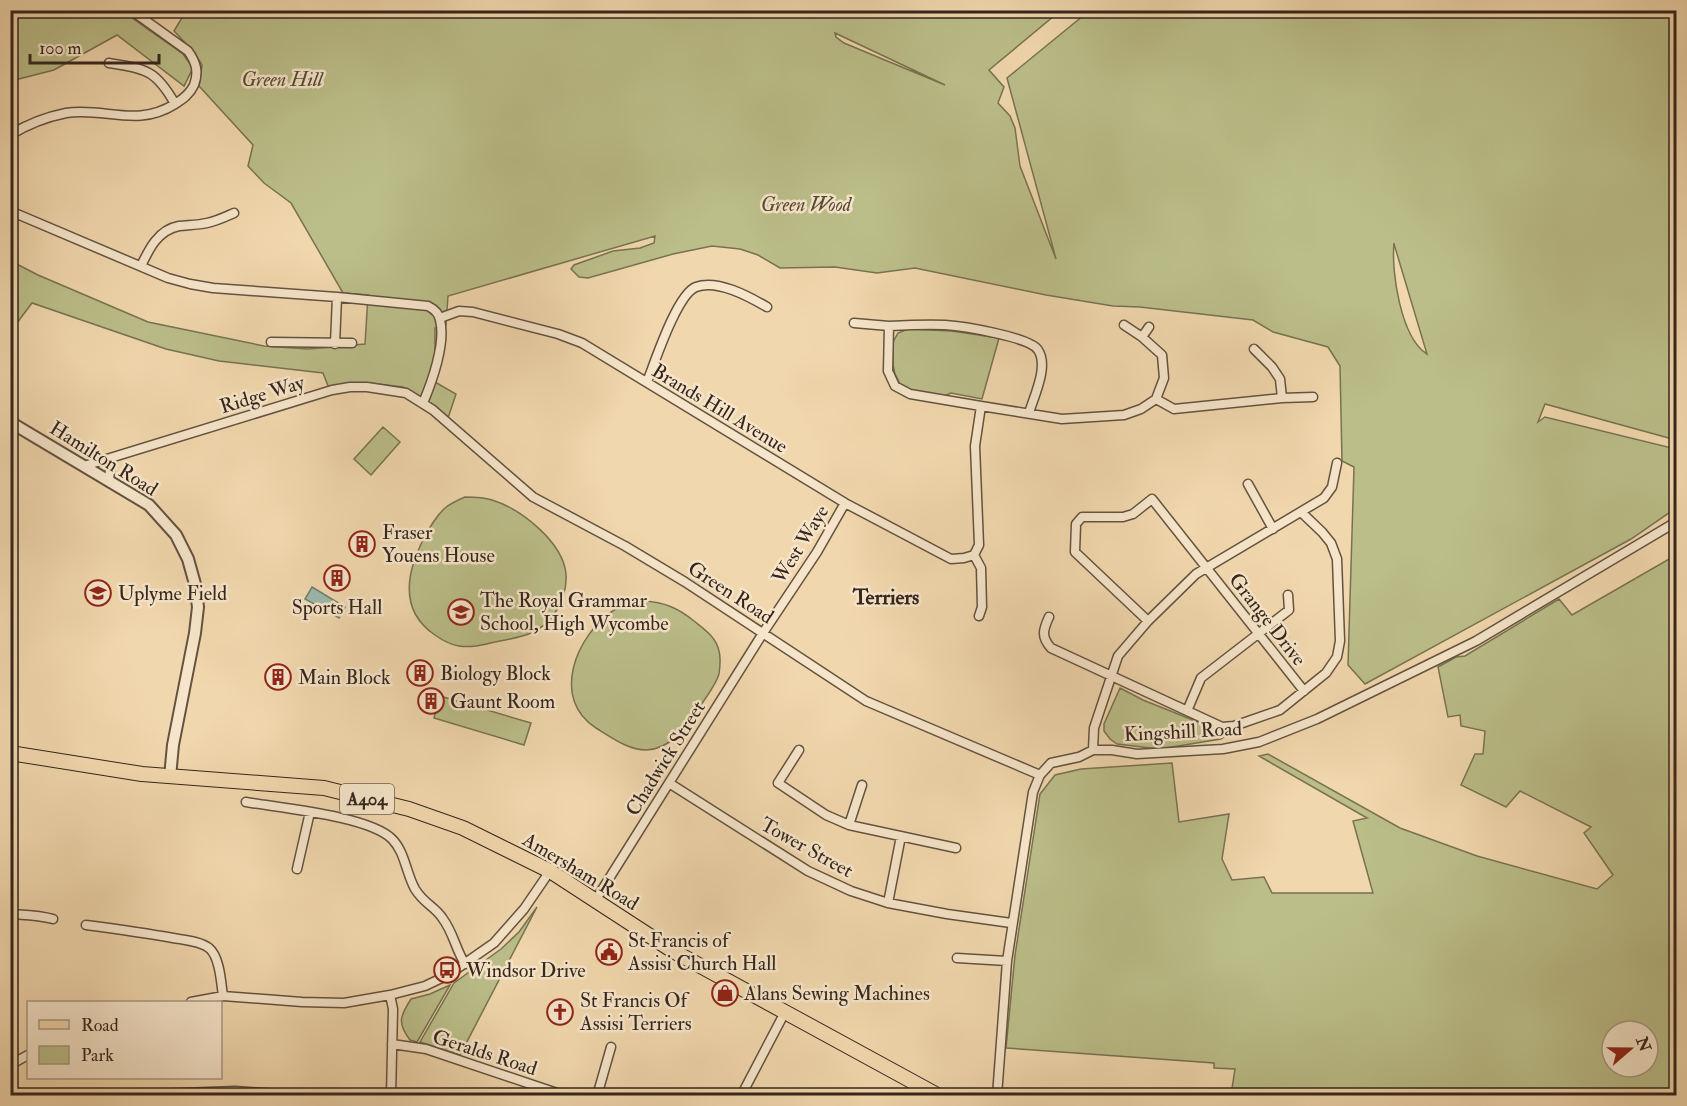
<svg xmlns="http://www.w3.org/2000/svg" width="1687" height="1106" font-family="'IM FELL Double Pica',serif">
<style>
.green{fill:#bbbe89;stroke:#787252;stroke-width:1.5;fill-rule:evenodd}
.water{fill:#9bb9ad;stroke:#727e73;stroke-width:1.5}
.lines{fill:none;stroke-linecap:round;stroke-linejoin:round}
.minor-casing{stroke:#645240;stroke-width:11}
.tertiary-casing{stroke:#645240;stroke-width:14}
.primary-casing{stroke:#35251c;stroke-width:16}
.minor{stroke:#f6e5ca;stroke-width:8}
.tertiary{stroke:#f6e5ca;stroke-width:10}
.primary{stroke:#f1d7ad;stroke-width:14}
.labels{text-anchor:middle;stroke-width:5;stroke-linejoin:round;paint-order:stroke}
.shield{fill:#f6e5ca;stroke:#6f5f50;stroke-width:1.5}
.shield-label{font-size:18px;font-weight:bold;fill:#35251c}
.park-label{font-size:20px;font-style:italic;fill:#564b37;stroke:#f6e5ca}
.street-label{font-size:20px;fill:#35251c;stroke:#f6e5ca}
.poi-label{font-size:20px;fill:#35251c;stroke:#f6e5ca;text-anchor:start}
.neighbourhood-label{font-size:21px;font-weight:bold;fill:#35251c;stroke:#f6e5ca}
</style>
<rect width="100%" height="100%" fill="#f1d7ad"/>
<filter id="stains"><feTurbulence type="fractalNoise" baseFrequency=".00333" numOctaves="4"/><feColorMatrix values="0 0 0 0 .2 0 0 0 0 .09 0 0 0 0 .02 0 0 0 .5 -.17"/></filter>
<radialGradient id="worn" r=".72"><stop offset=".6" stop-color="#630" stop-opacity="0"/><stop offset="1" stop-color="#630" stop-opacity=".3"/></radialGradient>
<path class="green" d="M10,11h112l61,43 10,14 -9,18 -67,-51 -63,35 -43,11z
M186,11h874l-71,59 15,17 -6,16 12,13 5,12 5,38 36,93 -49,-181 82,-67h587v429l-131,-36 -7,18 7,-5 131,32v59l-45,31 -266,145 -17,-19 6,-198 -12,-6 -2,-95 -12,-19 -55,-15 -20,-12 -113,-13 -27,-1 -67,-11 -131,-27 -38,5 -42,-6 -55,1 -22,-13 -18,-6 -28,-3 -39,8 -85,24 -9,-1 -8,-8 3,-4 39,-14 27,-3 14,-5 1,-7 -207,60 -2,29 -11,3v54l21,12 -8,24 -45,-31 -34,-4 -41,3 -5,-13 -104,-12 -53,-12 -134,-46 -21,28v-70l27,14 110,47 116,24 44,3 57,-5 3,-49 -25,-2 -52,-90 -27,-20 -16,-17 5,-21 -54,-59 3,-21 -8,-13 -20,-21zM835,33l110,52 -101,-42 -8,-6zM1394,243v1l33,110c-26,-16 -36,-82 -33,-111z
M908,329l44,2 47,7 -17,61 -31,-6 -7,3 -33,-6 -11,-6 -5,-10 -2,-9v-23l5,-9z
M383,427l17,15 -29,33 -17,-16z
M465,497c9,0 18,0 27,3 29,9 71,42 74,74 1,14 -4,28 -11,39 -13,20 -33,24 -55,28 -13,3 -28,7 -41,5 -8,-1 -17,-6 -24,-11 -37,-25 -28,-64 -11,-97 6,-11 12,-22 21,-30 6,-5 13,-8 20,-11z
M1676,555v540h-445l4,-26 -21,-1v-5l-208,-15 9,-93 25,-161 15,-19 26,-6 91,-6 7,59 50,-8 -7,45 10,21 32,-3 8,16h101l-20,-72 14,-3 -108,-62 9,-2 132,74 77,28 120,33 16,-14 -29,-42 7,-6 -71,-36 -14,16 -45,-22 14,-31h8l2,-23 -24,-5 -1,-11 -12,2 -10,-50 18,-10 9,-1 94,-57 13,16zM1612,1031h36v36h-36z
M644,601c20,1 34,7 50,20 10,8 22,16 25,30 2,7 1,16 0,23 -3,10 -10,19 -16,28 -14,20 -29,47 -57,48 -18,0 -35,-13 -50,-22 -46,-29 -20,-93 18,-118 9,-5 20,-7 30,-9z
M1120,688l23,12 85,34 -7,5 -55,9h-16l-33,-4 -7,-5 -6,-8v-7z
M440,696l91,27 -7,22 -90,-27z
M537,907l-77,148 -40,-13 34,-59 47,-34 18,-17z
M450,985l-33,57 -7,-2c-13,-17 -10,-24 1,-41l19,-5z"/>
<path class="water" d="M312,587l33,20 -6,11 -34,-19z"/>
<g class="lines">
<g class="minor-casing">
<path id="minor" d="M109,63c37,6 47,7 66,41
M10,135c18,-11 36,-18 56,-22 39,-6 71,15 109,-9 8,-5 15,-10 19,-19 5,-13 2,-23 -6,-34l-57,-41
M10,211l158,67 22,6 23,4 124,9 91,9c6,3 11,7 12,14 6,23 -8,62 -17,83
M141,266c8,-17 17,-36 38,-40 9,-1 19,-1 28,-3 10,-2 18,-6 27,-10
M440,318l19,-7 14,1 85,22 24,9 263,160 106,56 13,-1 10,-3
M854,323l35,3
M1124,325l18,12 20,18 2,23 -8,21
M1142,337l7,-10
M271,342l81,1
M335,344l2,-47
M1254,349l18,18 8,12 2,19
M647,382c8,-20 30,-88 49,-95 21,-8 52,9 71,20
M981,406l-71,-12 -15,-8 -7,-15 1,-45c19,-1 38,-2 56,-1 17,1 85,12 93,25 11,16 -4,46 -9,63
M84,466l248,-76 18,-3h17l39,6 27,17 100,87 92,49 60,36 181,119 174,74
M109,480l2,-22
M1248,484l25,45
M979,616l3,-9 -1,-39 -7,-13 5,-10 -4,-99 6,-40 81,13 62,-4 17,-6 15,-10 18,10 108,-11 31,-1
M1049,617c-6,13 -8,20 2,31l171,79 12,-1 46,-16 46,-37 11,-16 3,-16 -3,-82 -6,-16 -9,-11 -21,-20
M1148,621l-73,-69 1,-28 6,-7h41l10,-3 19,-15 152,192
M1187,711l14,-33 88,-68 -1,-15
M799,750l-21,33 48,32 23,10 107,23
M1093,750l1,-22 24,-72 30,-35 48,-47 128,-76 8,-11 5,-24
M669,783l139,88 43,20 37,12 59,11 64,9
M246,802c34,6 123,14 146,37 13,13 14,34 23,50 9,15 21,18 28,30 10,13 13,31 22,45
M849,825l13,-40
M297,869l13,-57
M595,901l168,-268 54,-81 28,-49
M888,903l13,-67
M10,914c15,1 29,1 43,5
M86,925c30,4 59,8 87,13 11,2 27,3 36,10 11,9 12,35 14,48
M957,958l50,3
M390,995l3,14 -2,87
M191,1002l32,-6 79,6 42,1 46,-8 35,-9 23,-11 46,-32 30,-34 26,-38
M392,1044l34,5 140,47
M10,1065l18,-10
M155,1094l80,-3 72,5
M597,1096l14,-49
M741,1096l44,-84
M997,1096l10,-135 26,-169 7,-17 11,-12 28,-6 14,-7h19l25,4 86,-5 36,-7 58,-23 159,-78 200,-119"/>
</g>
<g class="tertiary-casing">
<path id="tertiary" d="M10,422l139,83 27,30 12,24 7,25 3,23 -3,26 -22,112 -3,32"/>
</g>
<g class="primary-casing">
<path id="primary" d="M10,753l132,21 182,14 85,21 54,19 87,43 123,80 266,145"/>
</g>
<use href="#minor" class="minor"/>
<use href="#tertiary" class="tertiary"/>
<use href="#primary" class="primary"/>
</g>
<defs>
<g id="building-ring" transform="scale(1.35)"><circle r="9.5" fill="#f6e5ca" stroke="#8f2418" stroke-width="1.5"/><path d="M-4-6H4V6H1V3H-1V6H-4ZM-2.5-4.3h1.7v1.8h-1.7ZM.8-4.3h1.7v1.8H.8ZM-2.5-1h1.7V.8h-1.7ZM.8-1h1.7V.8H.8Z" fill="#8f2418"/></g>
<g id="school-ring" transform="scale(1.35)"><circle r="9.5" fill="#f6e5ca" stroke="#8f2418" stroke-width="1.5"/><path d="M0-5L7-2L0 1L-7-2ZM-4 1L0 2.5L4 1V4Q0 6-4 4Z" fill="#8f2418"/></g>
<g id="civic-ring" transform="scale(1.35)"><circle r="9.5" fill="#f6e5ca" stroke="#8f2418" stroke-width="1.5"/><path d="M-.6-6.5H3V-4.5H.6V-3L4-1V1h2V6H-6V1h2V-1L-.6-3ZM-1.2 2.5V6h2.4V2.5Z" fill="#8f2418"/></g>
<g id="bus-ring" transform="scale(1.35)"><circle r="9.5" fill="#f6e5ca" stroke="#8f2418" stroke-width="1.5"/><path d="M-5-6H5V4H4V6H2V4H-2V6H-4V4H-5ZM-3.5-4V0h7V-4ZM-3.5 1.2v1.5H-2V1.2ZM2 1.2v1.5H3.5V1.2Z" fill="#8f2418"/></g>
<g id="shop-ring" transform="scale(1.35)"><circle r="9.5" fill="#f6e5ca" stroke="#8f2418" stroke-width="1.5"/><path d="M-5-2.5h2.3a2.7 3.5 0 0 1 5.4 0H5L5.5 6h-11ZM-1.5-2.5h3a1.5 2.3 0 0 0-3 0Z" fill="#8f2418"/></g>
<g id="church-ring" transform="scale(1.35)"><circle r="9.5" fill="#f6e5ca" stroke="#8f2418" stroke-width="1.5"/><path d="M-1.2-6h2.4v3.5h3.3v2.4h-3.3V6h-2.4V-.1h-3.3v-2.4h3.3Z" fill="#8f2418"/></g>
</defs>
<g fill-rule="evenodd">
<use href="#building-ring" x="362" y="544"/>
<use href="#building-ring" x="337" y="578"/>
<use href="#school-ring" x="98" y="593"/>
<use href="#school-ring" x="461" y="612"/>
<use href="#building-ring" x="420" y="673"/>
<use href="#building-ring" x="278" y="677"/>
<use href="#building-ring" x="431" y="701"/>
<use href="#civic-ring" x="609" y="952"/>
<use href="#bus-ring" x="447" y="970"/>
<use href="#shop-ring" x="725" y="993"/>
<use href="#church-ring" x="560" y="1012"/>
</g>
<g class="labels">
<rect class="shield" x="340" y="784" width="54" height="30" rx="4.5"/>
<g class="shield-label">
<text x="367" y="805">A404</text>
</g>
<g class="park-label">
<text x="282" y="86">Green Hill</text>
<text x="806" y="211">Green Wood</text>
</g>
<g class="street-label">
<text transform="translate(262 394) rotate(-17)" y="7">Ridge Way</text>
<text transform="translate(720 408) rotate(31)" y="7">Brands Hill Avenue</text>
<text transform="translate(104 458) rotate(32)" y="7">Hamilton Road</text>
<text transform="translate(800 544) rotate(-58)" y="7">West Waye</text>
<text transform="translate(731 592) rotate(33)" y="7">Green Road</text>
<text transform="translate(1268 619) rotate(52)" y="7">Grange Drive</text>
<text transform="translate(1183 731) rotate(-3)" y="7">Kingshill Road</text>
<text transform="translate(665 758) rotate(-58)" y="7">Chadwick Street</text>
<text transform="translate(807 847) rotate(29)" y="7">Tower Street</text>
<text transform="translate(581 871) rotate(31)" y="7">Amersham Road</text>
<text transform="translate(485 1052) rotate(18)" y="7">Geralds Road</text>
</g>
<g class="poi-label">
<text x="382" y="539">Fraser<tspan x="382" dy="23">Youens House</tspan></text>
<text x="118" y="600">Uplyme Field</text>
<text x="480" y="607">The Royal Grammar<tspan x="480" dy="23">School, High Wycombe</tspan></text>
<text x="337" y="614" text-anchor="middle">Sports Hall</text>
<text x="440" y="680">Biology Block</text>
<text x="298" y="684">Main Block</text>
<text x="450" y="708">Gaunt Room</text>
<text x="628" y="947">St Francis of<tspan x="628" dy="23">Assisi Church Hall</tspan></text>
<text x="466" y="977">Windsor Drive</text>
<text x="744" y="1000">Alans Sewing Machines</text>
<text x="580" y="1007">St Francis Of<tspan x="580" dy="23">Assisi Terriers</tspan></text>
</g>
<g class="neighbourhood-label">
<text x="886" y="604">Terriers</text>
</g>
</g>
<rect width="1687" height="1106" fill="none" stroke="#f1d7ad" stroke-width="36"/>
<rect x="12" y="12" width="1663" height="1082" fill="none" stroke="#35251c" stroke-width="3"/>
<rect x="18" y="18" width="1651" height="1070" fill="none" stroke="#35251c" stroke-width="1.5"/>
<rect x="27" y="1001" width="195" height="78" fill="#f6e5ca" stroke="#a99884" stroke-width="1.5"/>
<rect x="39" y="1020" width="30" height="9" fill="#f1d7ad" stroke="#a99884" stroke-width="1.5"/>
<text x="81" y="1031" font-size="18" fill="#35251c">Road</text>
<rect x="39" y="1046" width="30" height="18" fill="#bbbe89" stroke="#a99884" stroke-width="1.5"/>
<text x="81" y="1061" font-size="18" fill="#35251c">Park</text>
<g transform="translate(1630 1049) rotate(70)"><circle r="28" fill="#f6e5ca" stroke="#a99884" stroke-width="1.5"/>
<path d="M0-4.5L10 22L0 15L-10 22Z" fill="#8f2418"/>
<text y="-9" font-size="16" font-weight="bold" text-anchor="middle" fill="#35251c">N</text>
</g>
<path d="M30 54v9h129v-9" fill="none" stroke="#35251c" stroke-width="3"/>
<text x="39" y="54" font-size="18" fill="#35251c" stroke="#f6e5ca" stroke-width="4.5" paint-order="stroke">100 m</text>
<rect width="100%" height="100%" filter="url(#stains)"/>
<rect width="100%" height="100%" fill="url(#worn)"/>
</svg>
